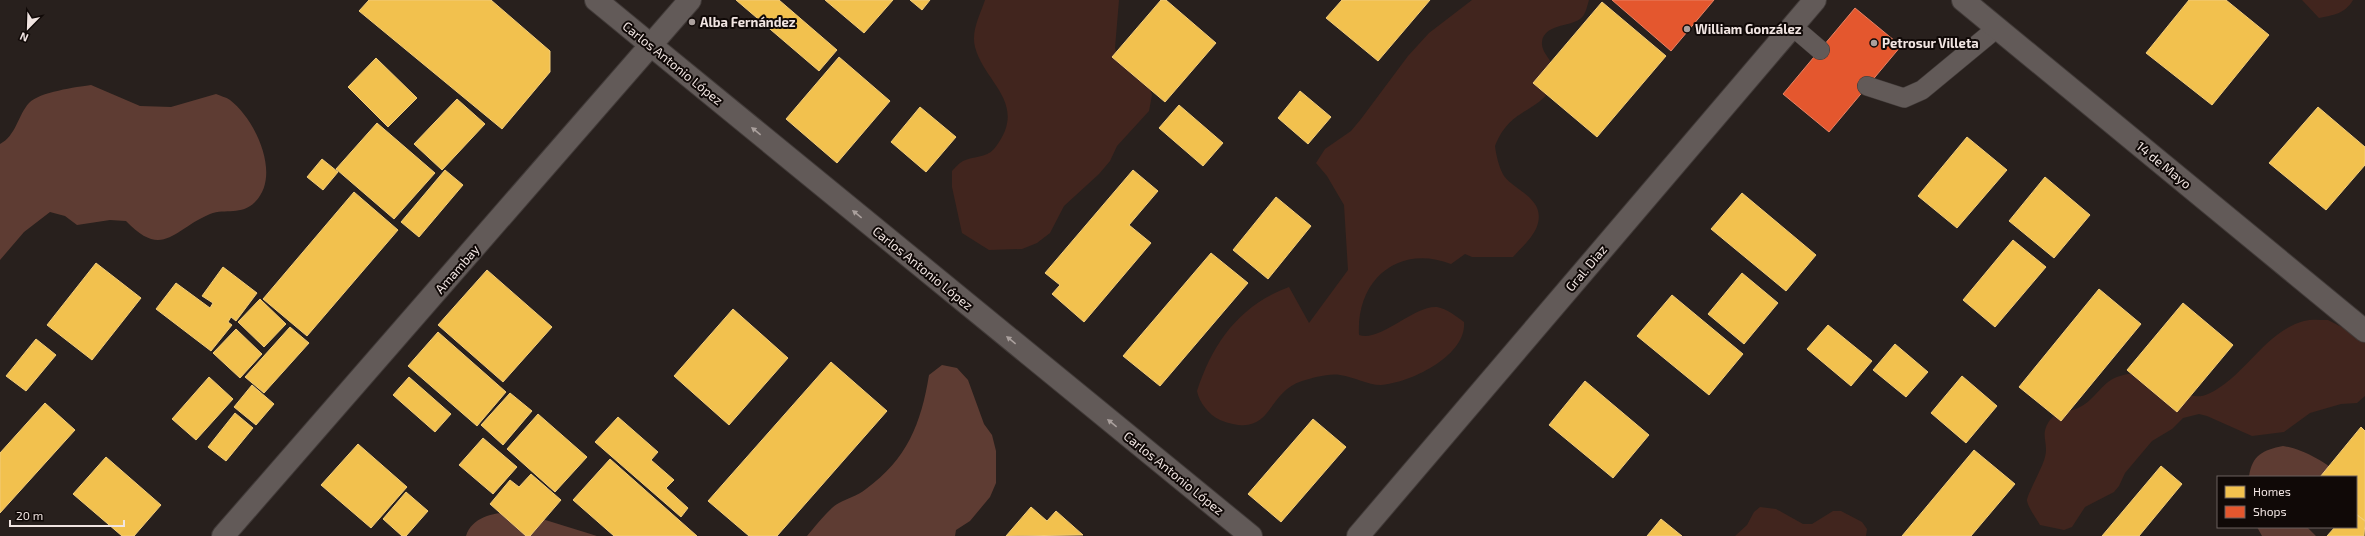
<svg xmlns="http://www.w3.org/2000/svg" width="2365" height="536" font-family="'Exo 2',sans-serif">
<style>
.green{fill:#41251e}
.forest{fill:#5e3c33}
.homes{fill:#f2c14e;stroke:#f2cc7a}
.shops{fill:#e4572e;stroke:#e88264}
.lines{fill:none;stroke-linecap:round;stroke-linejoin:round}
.lane-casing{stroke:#413a38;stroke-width:20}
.street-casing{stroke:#413a38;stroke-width:24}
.secondary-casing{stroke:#413a38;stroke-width:24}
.lane{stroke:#625a58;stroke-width:19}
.street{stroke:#625a58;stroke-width:22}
.secondary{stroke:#625a58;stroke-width:22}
.oneway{fill:#aaa09d}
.poi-dot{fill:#aba09d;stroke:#100907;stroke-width:1.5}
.labels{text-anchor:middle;stroke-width:4;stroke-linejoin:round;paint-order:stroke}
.poi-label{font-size:13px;font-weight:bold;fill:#f1e5e2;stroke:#100907;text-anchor:start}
.street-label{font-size:13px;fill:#f1e5e2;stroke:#100907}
</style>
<rect width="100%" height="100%" fill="#28201d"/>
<path class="green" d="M985,0h134l-4,48 5,16 16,7 12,9 4,15 -3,16 -32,35 -7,15 -11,13 -35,32 -14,27 -13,10 -15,6 -33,1 -27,-17 -10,-46v-16c3,-3 7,-8 11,-10 10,-5 23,-3 31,-12 36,-45 -9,-65 -19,-102 -4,-16 5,-32 10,-47z
M1472,0h117c-2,6 -3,15 -9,19 -11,8 -36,5 -38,23 -1,9 7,15 10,23 1,6 1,14 2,21 -20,29 -44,22 -59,60 1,9 4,22 9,30 11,15 40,22 34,47 -3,13 -17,25 -25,34h-41l-7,-3 -14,10c-52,-20 -95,15 -92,71 22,7 55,-30 78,-28 10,2 19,9 27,15 3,34 -54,61 -83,63 -14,0 -26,-8 -41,-10 -11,-2 -28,3 -38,6 -38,12 -28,60 -82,39 -11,-5 -21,-18 -23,-29 16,-49 43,-86 92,-104l20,36 39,-53 -4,-65 -17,-29 -11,-13 9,-14 26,-18 10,-12 47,-63 21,-23z
M2302,0h51c-8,14 -20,15 -34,18z
M2328,320l37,19v57l-8,7 -16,1 -31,9 -26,19 -32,4 -45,-20 -8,-2 -16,4 -11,11 -20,12 -27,32 -6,13 -5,6 -29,15 -13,20 -8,3 -24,-5c-4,-7 -11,-16 -13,-24 -1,-5 16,-34 18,-44 4,-15 -6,-22 5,-37 7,-9 21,-8 30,-13 15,-7 23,-27 40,-31 6,-2 18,-4 24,-3 18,5 43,31 64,21 37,-17 56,-62 96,-73 7,-2 16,-1 24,-1z
M1760,507l16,2 27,15h9l21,-13h8l21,11 5,7 -1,7h-131l12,-11 7,-13z"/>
<path class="forest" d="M91,85l49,21 31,1 45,-13c4,2 10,3 14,6 25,19 52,75 25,102 -14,14 -29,6 -45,12 -36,15 -47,46 -84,7l-16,-1 -33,5 -12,-9 -15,-4 -26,20 -24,28v-116c16,-8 18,-29 29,-41 10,-11 48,-16 62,-18z
M942,365l15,3 11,12 16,44 8,11 4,16v32l-6,14 -20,24 -14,9 -1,6h-148c8,-9 22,-28 32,-33 9,-5 18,-7 27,-14 41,-30 55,-65 63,-114z
M2283,446c20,3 45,17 59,31h-93c3,-22 14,-27 34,-31z
M510,512l16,2 71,22h-131c6,-19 27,-23 44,-24z
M2257,527h50l9,9h-54z"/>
<path class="homes" d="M369,0h122l59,51v21l-48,57 -143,-118z
M736,0h43l58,50 -18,21z
M825,0h68l-29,33z
M910,0h20l-8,10z
M1161,0h5l50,43 -51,59 -53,-45z
M1342,0h88l-52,61 -52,-43z
M2189,0h37l43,35 -57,70 -66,-52z
M1602,2l64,54 -69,81 -64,-54z
M839,57l51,44 -53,62 -51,-44z
M376,58l41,40 -29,29 -40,-40z
M1300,91l31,26 -23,27 -30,-26z
M457,99l28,25 -43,46 -28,-26z
M1179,105l44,38 -20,23 -44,-38z
M920,107l36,30 -30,35 -35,-30z
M2318,107l47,40v18l-39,45 -57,-47z
M377,123l58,50 -41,46 -58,-50z
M1967,137l40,33 -50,58 -39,-32z
M322,159l16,13 -15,18 -16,-13z
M445,170l18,15 -44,52 -18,-15z
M1133,170l25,21 -29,34 22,18 -67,79 -32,-28 8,-9 -15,-12z
M2045,177l45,38 -36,43 -45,-37z
M354,192l44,38 -91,106 -44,-37z
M1742,193l74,62 -30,36 -75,-62z
M1276,197l35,29 -43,53 -35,-29z
M2013,240l33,27 -51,60 -32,-27z
M1211,253l37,30 -88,103 -37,-30z
M96,263l45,35 -49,62 -45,-35z
M223,267l34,26 -21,28 -5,-4 -3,5 4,3 -21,26 -55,-42 20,-26 34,25 3,-5 -11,-7z
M487,270l65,57 -49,55 -65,-57z
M1742,273l36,30 -34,41 -36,-30z
M2099,289l42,35 -80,97 -42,-34z
M1672,295l71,59 -34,41 -72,-59z
M260,299l26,25 -22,23 -26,-25z
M2183,303l50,42 -56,67 -50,-42z
M733,309l55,49 -59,67 -55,-49z
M1828,325l44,36 -21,25 -44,-37z
M290,327l19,16 -45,50 -19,-16z
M236,329l26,25 -22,24 -27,-25z
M438,332l68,60 -29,34 -69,-60z
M36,339l20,16 -30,36 -20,-15z
M1895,344l33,28 -22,25 -33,-27z
M831,362l56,49 -110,125h-28l-41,-35z
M1962,376l35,30 -31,37 -35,-30z
M209,377l24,22 -37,41 -24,-21z
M409,377l42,37 -16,18 -42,-37z
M1585,381l64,54 -36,43 -64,-53z
M252,385l22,19 -18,21 -22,-18z
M510,393l22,18 -29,34 -22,-20z
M45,403l30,27 -75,83v-60z
M235,413l18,15 -27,33 -18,-14z
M538,414l49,43 -32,35 -48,-43z
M618,417l40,35 -7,8 23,20 -8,8 22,20 -7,9 -86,-75z
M1313,419l33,28 -65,75 -33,-28z
M2361,427l4,4v90l-9,-7v-37h-36z
M483,438l34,29 -24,27 -34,-29z
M358,444l49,43 -36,41 -50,-43z
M1974,450l41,34 -44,52h-69z
M106,457l55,48 -27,31h-12l-49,-42z
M610,459l87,77h-83l-41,-36z
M2161,466l21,18 -43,52h-37z
M531,474l30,26 -31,36h-4l-36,-32 20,-24 9,7z
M406,492l22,19 -22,25h-4l-19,-17z
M1031,507l16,14 9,-10 27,24 -77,1z
M2356,514l9,7 -1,15h-37l8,-9h21z
M1661,519l21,17h-35z"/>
<path class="shops" d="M1612,0h102l-43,51z
M1855,8l46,38 -72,86 -46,-38z"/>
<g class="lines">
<g class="lane-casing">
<path id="lane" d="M1792,26l28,24
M1867,86l37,12 18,-8 75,-62"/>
</g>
<g class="street-casing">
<path id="street" d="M596,0l56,46
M1358,536l457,-536"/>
</g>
<g class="secondary-casing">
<path id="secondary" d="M1963,0l402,331
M652,46l599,490
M223,536l467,-536"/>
</g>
<use href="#lane" class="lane"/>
<use href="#street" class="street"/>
<use href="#secondary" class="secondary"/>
</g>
<defs><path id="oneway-solid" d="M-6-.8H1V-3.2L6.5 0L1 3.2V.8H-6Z"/></defs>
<g class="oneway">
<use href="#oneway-solid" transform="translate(756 131) rotate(-141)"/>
<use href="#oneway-solid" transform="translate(857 214) rotate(-141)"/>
<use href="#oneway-solid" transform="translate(1011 340) rotate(-141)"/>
<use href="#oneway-solid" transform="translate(1112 423) rotate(-141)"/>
</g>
<g class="poi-dot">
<circle cx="692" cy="22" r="4"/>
<circle cx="1687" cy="29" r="4"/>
<circle cx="1874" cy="43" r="4"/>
</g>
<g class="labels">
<g class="poi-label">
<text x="700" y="27">Alba Fernández</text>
<text x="1695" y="34">William González</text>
<text x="1882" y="48">Petrosur Villeta</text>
</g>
<g class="street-label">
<text transform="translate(673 63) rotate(39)" y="5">Carlos Antonio López</text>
<text transform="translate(2164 165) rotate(39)" y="5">14 de Mayo</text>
<text transform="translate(923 268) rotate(39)" y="5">Carlos Antonio López</text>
<text transform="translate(1586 268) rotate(-50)" y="5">Gral. Diaz</text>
<text transform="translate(457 269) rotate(-49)" y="5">Amambay</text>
<text transform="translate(1174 473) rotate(39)" y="5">Carlos Antonio López</text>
</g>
</g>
<rect x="2217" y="476" width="140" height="52" fill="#100907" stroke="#6a615f"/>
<rect x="2225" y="486" width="20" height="12" fill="#f2c14e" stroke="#6a615f"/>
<text x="2253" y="496" font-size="12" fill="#f1e5e2">Homes</text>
<rect x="2225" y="506" width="20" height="12" fill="#e4572e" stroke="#6a615f"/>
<text x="2253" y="516" font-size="12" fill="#f1e5e2">Shops</text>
<g transform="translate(28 28) rotate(203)" stroke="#100907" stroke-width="3" paint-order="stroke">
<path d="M0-3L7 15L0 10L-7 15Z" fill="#f1e5e2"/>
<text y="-6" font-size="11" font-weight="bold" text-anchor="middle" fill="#f1e5e2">N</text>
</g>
<path d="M10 520v6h114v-6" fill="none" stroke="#f1e5e2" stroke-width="2"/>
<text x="16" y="520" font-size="12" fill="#f1e5e2" stroke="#100907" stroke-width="3" paint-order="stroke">20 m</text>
</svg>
